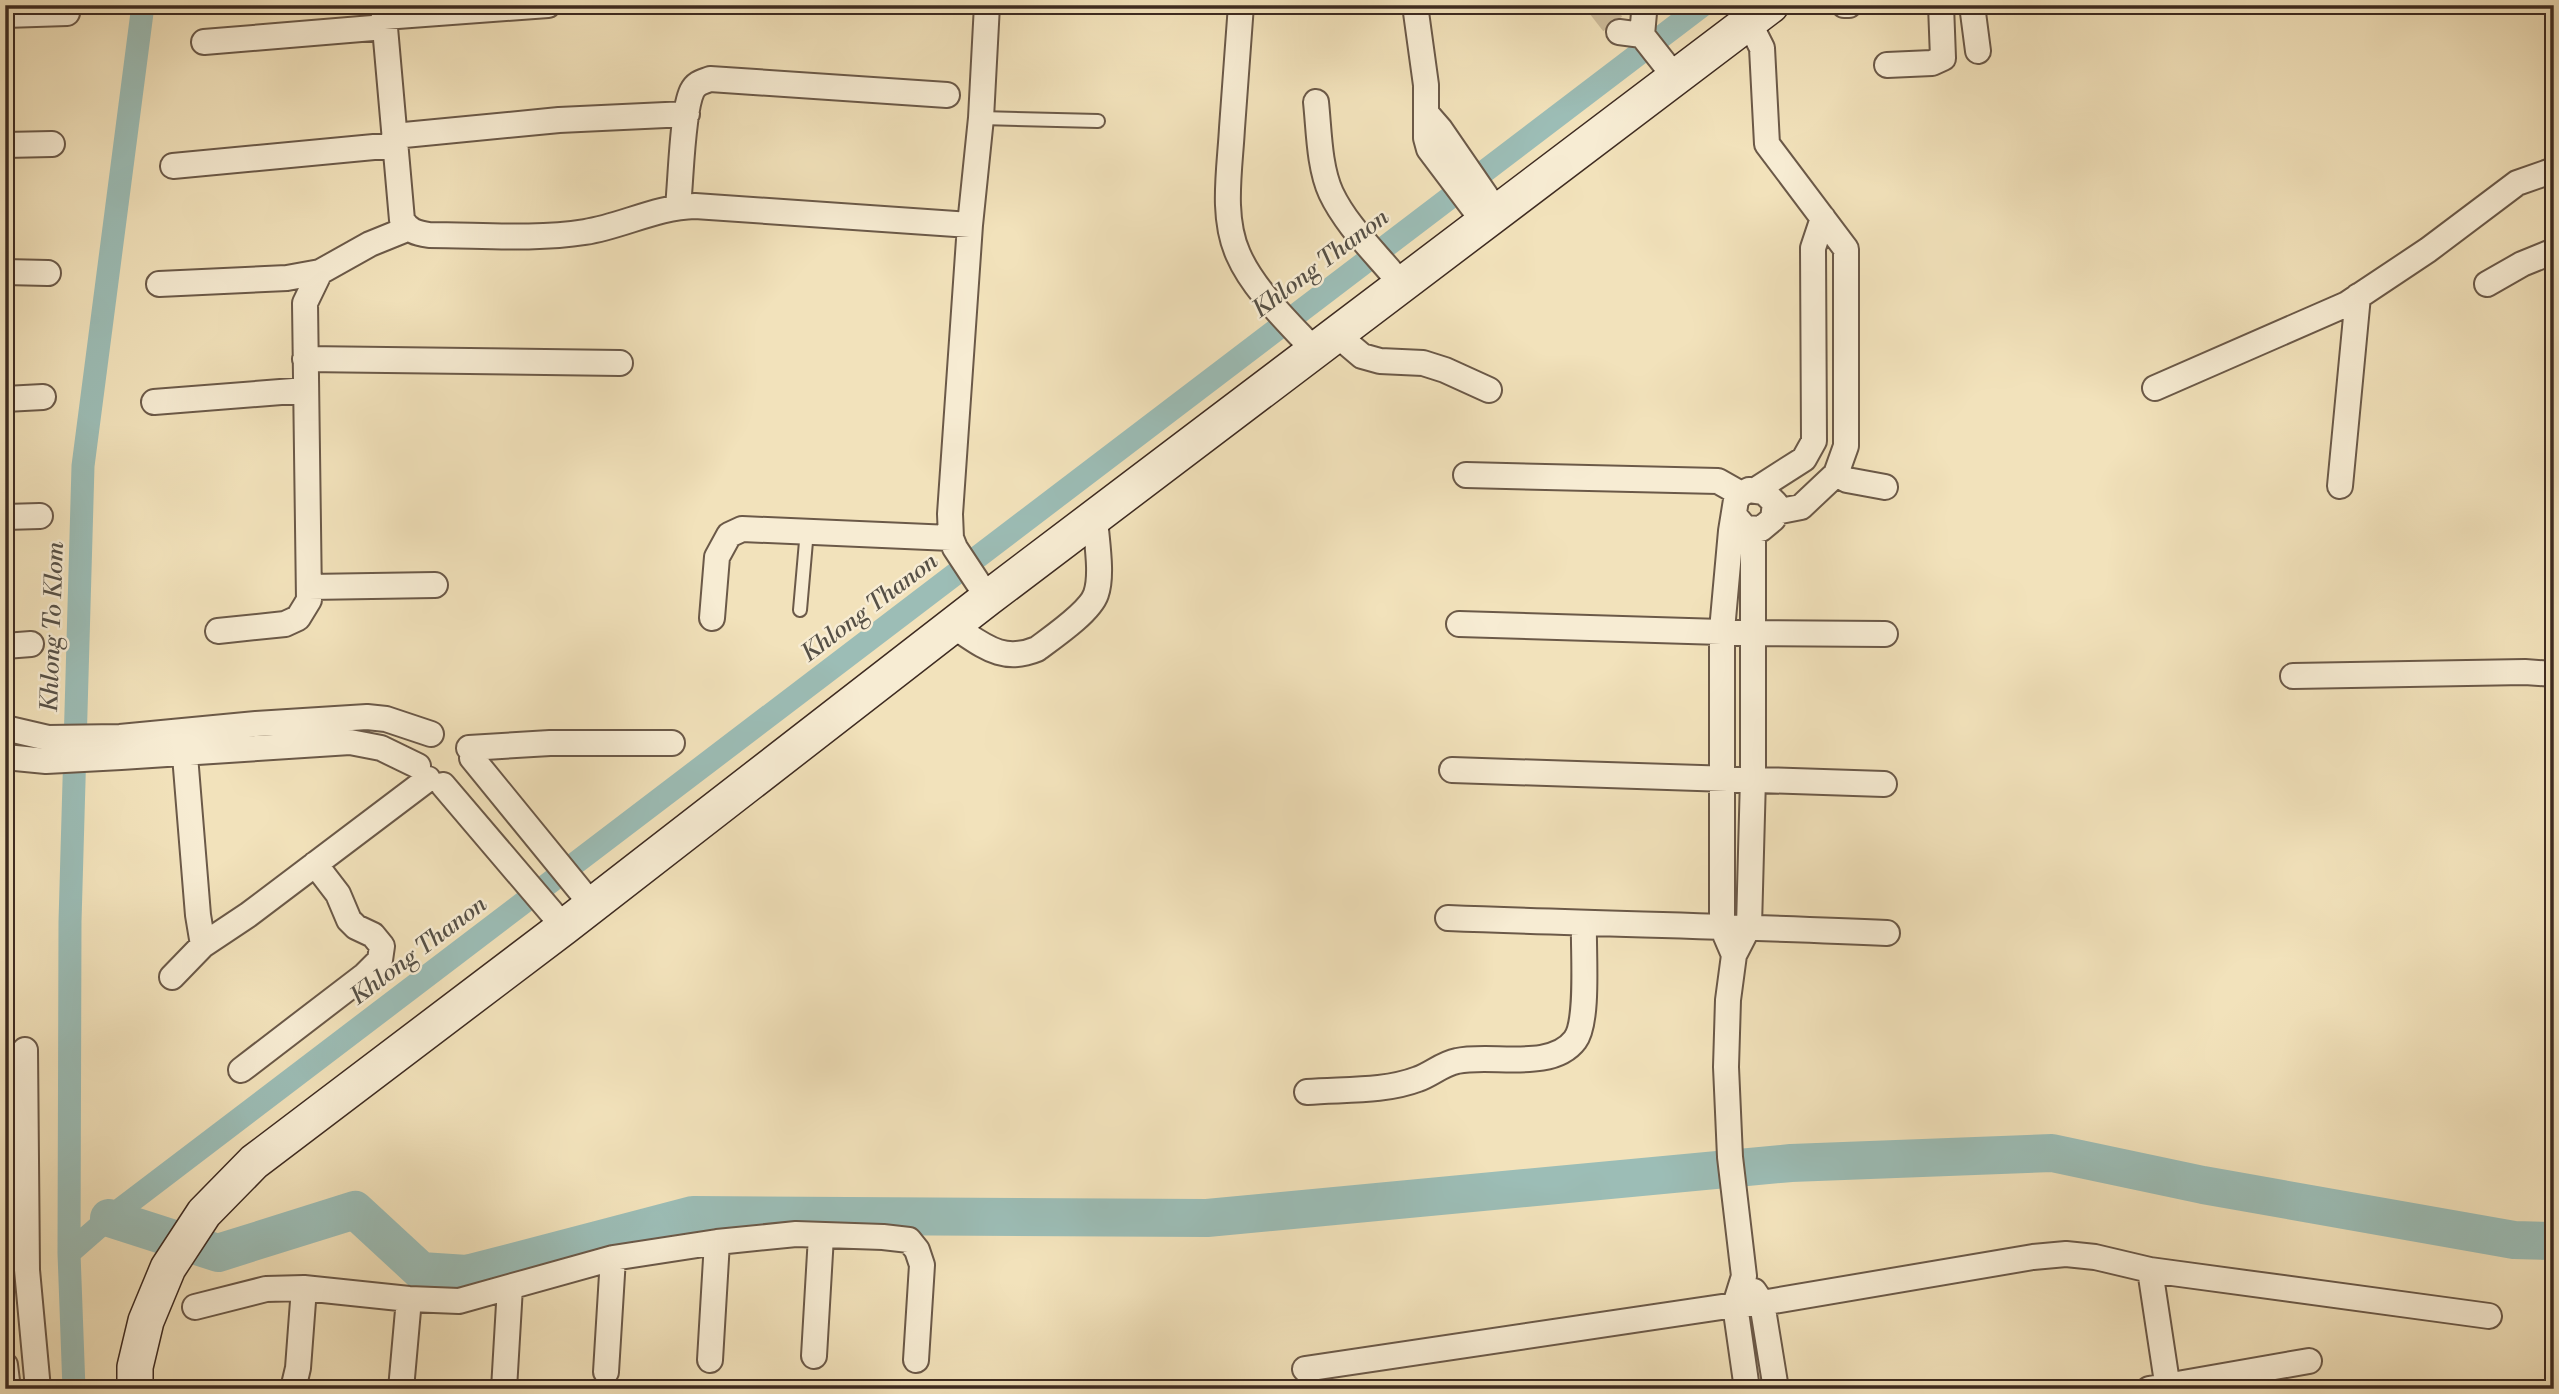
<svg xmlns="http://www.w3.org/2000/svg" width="2559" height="1394" font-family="'Libre Bodoni',serif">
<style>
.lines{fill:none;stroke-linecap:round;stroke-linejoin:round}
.canal{stroke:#9cbdb6;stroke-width:23}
.river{stroke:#9cbdb6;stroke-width:38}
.street-tunnel{stroke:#cebd9c;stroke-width:24;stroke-dasharray:24 12;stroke-linecap:butt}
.lane-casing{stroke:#6b5948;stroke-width:16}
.street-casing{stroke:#6b5948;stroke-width:28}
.secondary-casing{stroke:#3e2b21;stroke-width:38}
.lane{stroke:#f7ecd3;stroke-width:12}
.street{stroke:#f7ecd3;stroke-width:24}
.secondary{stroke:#f7ecd3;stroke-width:35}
.labels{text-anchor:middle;stroke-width:5;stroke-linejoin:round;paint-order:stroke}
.water-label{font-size:24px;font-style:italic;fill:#565046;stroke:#f7ecd3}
</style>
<rect width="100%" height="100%" fill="#f2e2bb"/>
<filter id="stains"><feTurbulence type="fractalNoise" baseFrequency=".00286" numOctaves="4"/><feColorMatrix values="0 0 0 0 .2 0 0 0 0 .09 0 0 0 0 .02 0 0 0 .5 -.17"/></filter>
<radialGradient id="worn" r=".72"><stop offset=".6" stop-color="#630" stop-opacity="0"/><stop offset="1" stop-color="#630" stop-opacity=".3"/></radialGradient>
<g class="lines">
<path class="canal" d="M69,1253l40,-35 1594,-1213
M74,1389l-5,-136 1,-331 13,-456 60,-461"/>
<path class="river" d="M109,1218l109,35 137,-43 66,61 46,3 226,-59 514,3 584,-55 261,-10 151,32 311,55 40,1"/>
<path class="street-tunnel" d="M1598,5l21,27"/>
<g class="lane-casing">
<path id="lane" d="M981,118l117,3
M800,610l7,-80"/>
</g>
<g class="street-casing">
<path id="street" d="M383,5l19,215c7,11 14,13 27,15 51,0 105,5 156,-3 38,-6 71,-25 110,-26l275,19
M987,5l-6,113 -11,107 -20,289 1,24 4,10 33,50
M1241,5c-3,41 -6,82 -9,123 -2,40 -11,88 6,126 15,35 50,68 76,96
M1415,5l11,80v53l3,11 55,73
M1844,5h5
M1972,5l6,46
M5,15l62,-2
M384,17l164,-12
M1749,22l13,26 5,96 79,105v197l-10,28 -35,33 -26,5
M1619,32l23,3 33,42
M1642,35l2,-22
M204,42l181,-15
M1887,65l45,-2 11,-5 -2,-53
M1316,102c3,28 3,65 15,91 16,34 47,62 70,91
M1427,114l13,15 57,83
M394,136l165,-16 128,-6
M5,145l47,-1
M173,166l222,-21
M678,206c3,-26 4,-94 14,-115 4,-8 10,-9 18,-12l237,16
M5,272l43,1
M159,284l128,-6 33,-6 50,-28 37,-15
M2487,284l35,-20 32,-13
M1336,334l26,22 18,5 43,2 22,7 44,20
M305,359l315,4
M2155,388l192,-84 81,-54 89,-67 37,-13
M5,399l38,-2
M154,402l152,-12
M1836,474l11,6 38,7
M1466,475l252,6 23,13
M2340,486l18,-190
M1757,489l47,-30 10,-18 -1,-193 10,-30
M5,517l35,-1
M309,587l126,-2
M712,618l5,-61 12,-22 13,-6 209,9
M1459,624l295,9 131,1
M953,626c29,18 48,38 84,23 16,-12 53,-37 59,-55 7,-20 0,-56 -1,-77
M218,631l67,-7 13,-6 11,-18 -4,-297 15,-31
M5,646l26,-2
M2293,676l232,-4 29,2
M5,728l43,10 72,-1 136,-13 111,-7 19,2 45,15
M183,731l15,184 5,30 45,-30 180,-136
M469,748l81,-5h122
M5,757l41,4 75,-4 229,-15 31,6 37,18
M472,758l120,147
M1452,770l432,14
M443,785l121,142
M1448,918c146,6 292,8 439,15
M1734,955l-12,-28v-297l9,-99 5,-31 5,-6 8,-4 15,2 11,11 -2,16 -12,10 -16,-1 -10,-12
M172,977l31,-32
M25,1050l2,220 11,119
M241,1070l124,-95 15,-15 2,-14 -9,-11 -17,-8 -7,-7 -11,-26 -23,-30
M1307,1092c36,-3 77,0 111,-13 14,-5 24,-15 39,-18 33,-8 94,11 118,-21 14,-18 8,-90 9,-116
M2150,1270l18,119
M1754,1291l8,12 14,86
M195,1307l71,-18 38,-1 105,11 50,2 154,-43 104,-16 79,-8 87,3 26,3 8,10 5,15 -6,95
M814,1356l7,-120
M710,1360l7,-118
M5,1365l3,24
M1305,1369l430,-64 27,-2 271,-46 33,-3 29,3 55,13 339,46
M606,1372l7,-114
M293,1389l5,-21 6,-80
M401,1389l8,-90
M504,1389l6,-102
M1747,1389l-12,-84 9,-29 -14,-119 -4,-90 2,-67 6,-45 15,-29 4,-148v-248
M2149,1389l160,-28"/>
</g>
<g class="secondary-casing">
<path id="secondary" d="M135,1389v-22l11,-46 22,-53 36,-55 50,-51 310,-235 424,-329 783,-593"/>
</g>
<use href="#lane" class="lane"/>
<use href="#street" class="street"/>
<use href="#secondary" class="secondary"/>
</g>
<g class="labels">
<g class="water-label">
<text transform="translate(1320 263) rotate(-37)" y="8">Khlong Thanon</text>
<text transform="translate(869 607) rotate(-37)" y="8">Khlong Thanon</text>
<text transform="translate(52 627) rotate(-88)" y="8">Khlong To Klom</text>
<text transform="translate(418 950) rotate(-37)" y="8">Khlong Thanon</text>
</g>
</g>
<rect width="2559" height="1394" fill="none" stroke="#f2e2bb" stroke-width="28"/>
<rect x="7" y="7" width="2545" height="1380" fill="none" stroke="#3e2b21" stroke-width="3.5"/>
<rect x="14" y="14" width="2531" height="1366" fill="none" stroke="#3e2b21" stroke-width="2"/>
<rect width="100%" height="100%" filter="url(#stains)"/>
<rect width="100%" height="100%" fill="url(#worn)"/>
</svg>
